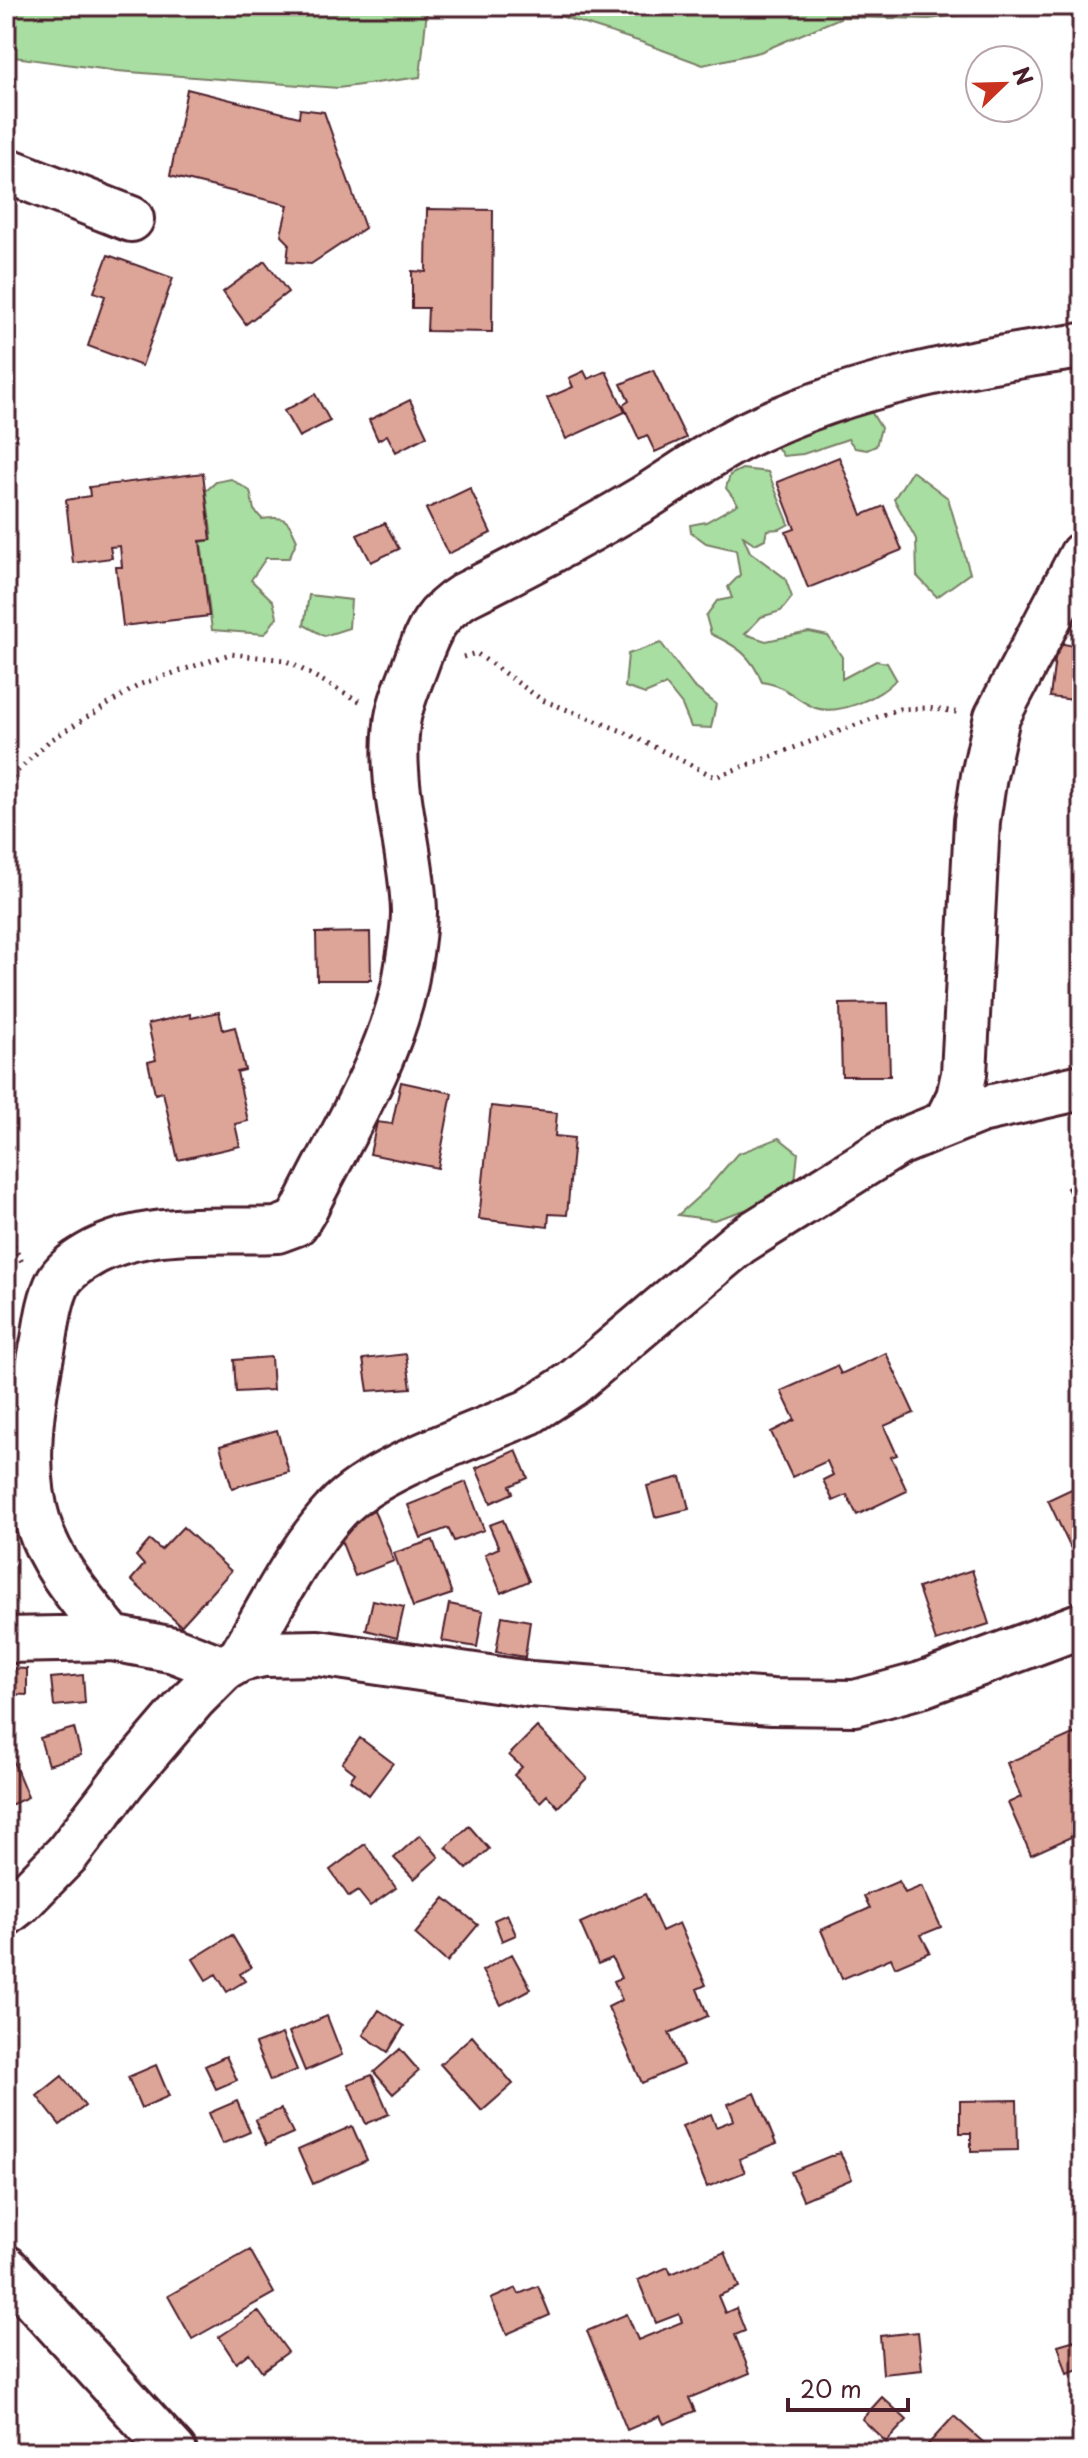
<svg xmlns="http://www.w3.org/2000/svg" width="1088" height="2458" font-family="'Playpen Sans',sans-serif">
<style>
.green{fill:#a8dea1;stroke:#797e66;stroke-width:2}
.building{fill:#dda498;stroke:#4a1f2b;stroke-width:2}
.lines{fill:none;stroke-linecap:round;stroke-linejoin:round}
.minor-casing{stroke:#4a1f2b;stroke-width:50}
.path{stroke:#4a1f2b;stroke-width:5;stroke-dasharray:2 6;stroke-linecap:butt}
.minor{stroke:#fff;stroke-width:44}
</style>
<rect width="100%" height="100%" fill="#fff"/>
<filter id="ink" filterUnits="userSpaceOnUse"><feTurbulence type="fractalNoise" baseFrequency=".0125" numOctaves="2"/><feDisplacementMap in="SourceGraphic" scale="16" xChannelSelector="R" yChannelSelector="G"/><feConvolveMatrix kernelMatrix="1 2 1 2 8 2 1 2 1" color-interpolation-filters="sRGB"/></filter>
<g filter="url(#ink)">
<path class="green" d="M6,6h412l9,4 -7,67 -82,11 -221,-17 -111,-15z
M529,6h503l-103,13 -87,-2 -82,35 -57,13 -62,-23z
M870,410l11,18 -5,18 -9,4 -12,-2 -7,-9 -45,15 -20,2 -13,-20z
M742,469l26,3 21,52 -9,5 -13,1 -2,9 -10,5 -12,-8 7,16 35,26 7,19 -11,14 -20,6 -16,17 21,7 43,-9 19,4 14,21v22l34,-18 11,2 9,16c-15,19 -62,39 -85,27 -21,-10 -24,-20 -49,-24 -11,-27 -25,-36 -51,-48l-5,-18 11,-15 15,-3 -4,-11 12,-12 -4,-25 -30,-7 -15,-11 -1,-7 16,-3 32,-18 -12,-16 4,-13z
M912,471l36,27 22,75 -33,24 -20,-21 -1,-37 -22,-40z
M231,479l19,12 4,19 8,9c24,-3 25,-1 35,21l-8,18h-23l-15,22 22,21 4,16 -12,17 -53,-4 -11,-88 11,-2 -6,-49 10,-9z
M309,595l42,5 -2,28 -25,8 -20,-11z
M661,643l32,43 23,18 -5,24 -20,-1 -9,-22 -16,-20 -21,9 -20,-7 3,-33z
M779,1138l19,15 -3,29 -35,23 -46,15 -36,-5 29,-26 30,-35z"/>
<path class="building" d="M187,89l112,28 1,-8 24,3 41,116 -54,36 -24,-2 2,-19 -8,-8 7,-30 -118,-29z
M427,209l66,1 -1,122 -65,-1 1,-23h-16v-37l14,1z
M108,255l65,23 -31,88 -54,-20 17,-50 -11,-4z
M265,261l23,31 -42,32 -23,-32z
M653,370l33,68 -31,14 -8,-17 -8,4 -16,-34 6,-4 -8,-17z
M584,371l4,8 18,-8 19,41 -59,27 -19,-41 26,-11 -4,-9z
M315,394l15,27 -31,16 -15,-26z
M410,400l17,36 -31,16 -9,-17 -9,5 -9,-20z
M839,457l23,58 22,-9 18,44 -94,38 -22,-56 9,-3 -18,-47z
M203,473l8,67 -11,1 9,75 -86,10 -7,-59h6l-2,-21 -10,1 2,11 -39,5 -7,-63 24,-4 -1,-9z
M470,488l21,45 -43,21 -22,-45z
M385,523l14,26 -28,13 -14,-27z
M1057,643l25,4v54l-32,-4z
M370,932l1,48h-54l-1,-47z
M888,1003l2,73h-48l-2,-72z
M219,1012l4,18 12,-3 10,43 -8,2 11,49 -13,3 5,22 -62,14 -15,-68 -8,2 -7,-32 8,-2 -8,-36 42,-10 1,4z
M401,1082l51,11 -14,75 -68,-14 7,-32 15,2z
M491,1106l66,7 -2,23 19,2 -7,77 -18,-1 -1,13 -69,-8z
M1082,1179v34h-1l-14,-25z
M886,1353l28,60 -30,13 13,29 -6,2 16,34 -50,24 -10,-20 -14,6 -10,-21 10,-5 -6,-14 -35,16 -21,-45 24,-12 -14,-29 56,-25 4,8z
M406,1354l5,34 -43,3 -5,-32z
M271,1357l2,33 -37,2 -2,-32z
M277,1430l12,42 -57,16 -12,-42z
M516,1450l12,28 -18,8 3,7 -22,10 -15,-35z
M681,1477l8,32 -34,8 -8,-31z
M466,1482l18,48 -30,11 -6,-13 -27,10 -13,-33z
M1082,1484v88l-34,-72z
M374,1510l20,51 -39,15 -20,-51z
M503,1520l26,61 -28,12 -16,-39 14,-6 -10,-23z
M183,1527l48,44 -50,55 -50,-46 13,-15 -8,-9 14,-16 11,10z
M433,1540l19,54 -39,13 -19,-54z
M972,1570l17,54 -53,17 -18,-53z
M373,1600l31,7 -7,31 -31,-8z
M449,1604l34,7 -6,36 -35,-6z
M502,1616l28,5 -5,36 -29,-5z
M6,1668l21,1v26l-21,-1z
M83,1675l2,28 -31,3 -3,-28z
M537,1727l50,51 -29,29 -11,-12 -7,7 -26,-27 8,-8 -13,-12z
M74,1728l7,27 -33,10 -8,-27z
M1082,1730v102l-51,23 -23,-52 13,-6 -14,-34z
M360,1738l33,25 -24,32 -19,-15 5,-7 -13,-10z
M13,1761l15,36 -22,10v-43z
M469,1826l20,23 -22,20 -21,-22z
M420,1835l19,22 -25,22 -20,-21z
M365,1844l31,44 -26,18 -12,-15 -9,6 -19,-27z
M8,1864l8,17 -10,4v-20z
M899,1881l6,12 17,-7 19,41 -20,8 9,17 -35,15 -4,-9 -49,21 -21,-49 49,-22 -6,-12z
M645,1894l17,37 17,-8 27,62 -9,4 11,27 -39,17 14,32 -41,18 -34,-76 14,-7 -8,-19 7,-3 -9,-20 -14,6 -18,-41z
M445,1898l33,27 -31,37 -32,-28z
M507,1914l9,21 -14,6 -8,-21z
M232,1935l19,32 -11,7 5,7 -18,11 -11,-18 -10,6 -13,-21z
M512,1954l19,35 -30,16 -19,-34z
M379,2010l25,16 -16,26 -25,-17z
M327,2016l15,39 -37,16 -16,-39z
M282,2034l15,36 -27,11 -15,-37z
M472,2036l41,48 -31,27 -42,-47z
M400,2049l19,22 -26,23 -19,-22z
M226,2056l11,24 -21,9 -11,-23z
M156,2065l13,31 -28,12 -13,-31z
M372,2075l17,39 -23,10 -18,-40z
M62,2076l23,30 -25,19 -23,-29z
M755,2093l21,51 -37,15 6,13 -38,15 -25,-61 29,-12 5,13 18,-7 -6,-16z
M1017,2100l1,50 -47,1v-18h-11v-32z
M237,2101l13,31 -28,12 -13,-31z
M281,2109l12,24 -27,12 -11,-25z
M352,2126l15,34 -54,24 -15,-34z
M840,2152l12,27 -49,21 -12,-28z
M250,2250l24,43 -82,46 -24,-43z
M725,2252l14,35 -21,9 7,17 11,-5 9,23 -10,4 15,38 -61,25 6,13 -31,13 -4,-8 -33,14 -40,-99 40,-17 11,26 44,-18 -3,-8 -23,9 -18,-43 30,-13 3,7z
M538,2286l12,29 -43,19 -16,-35 25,-11 3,6z
M258,2311l30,41 -26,19 -13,-18 -13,10 -17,-26z
M918,2332l4,38 -39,4 -3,-38z
M1082,2338v31l-15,5 -9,-29z
M882,2397l25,23 -21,22 -24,-23z
M954,2416l40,36h-73z"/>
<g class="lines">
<g class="minor-casing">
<path id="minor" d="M6,170l125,49
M947,1121l12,-24 5,-23 13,-253 7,-45 13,-59 85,-162
M112,1638c-27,-35 -59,-69 -73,-112 -19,-59 -7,-127 5,-186 3,-19 6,-42 15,-59 4,-7 15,-17 22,-21 56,-38 132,-27 196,-30l19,-7 8,-13c36,-74 84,-146 101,-227 4,-24 9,-48 9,-72 -2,-63 -25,-123 -17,-187 2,-20 13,-43 20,-63 12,-32 18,-47 48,-66 60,-30 119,-61 176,-95 36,-22 70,-48 109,-67 104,-50 218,-71 332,-87
M6,1640l106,-2 62,12 49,19
M240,1659c30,-50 57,-107 97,-150 38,-41 139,-74 192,-97l43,-28 168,-142 158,-99 82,-33 102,-23
M6,1913l14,-11 47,-48 56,-73 71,-83 29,-29 17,-10 23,-5 55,-1 212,31 242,18 83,1 66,-18 161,-60
M6,2268l168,184"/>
</g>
<path class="path" d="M463,657l13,-4 66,47 80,31 93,46 184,-68 28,-1 30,4
M6,782l43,-41 92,-57 89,-30 55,6 76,42
M6,1231l16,31"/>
<use href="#minor" class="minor"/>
</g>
</g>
<rect width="1088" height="2458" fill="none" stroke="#fff" stroke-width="32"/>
<rect x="16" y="16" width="1056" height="2426" fill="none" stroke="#4a1f2b" stroke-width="3" filter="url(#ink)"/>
<g transform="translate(1004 84) rotate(67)"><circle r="38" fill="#ffffff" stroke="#b7a5aa" stroke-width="2"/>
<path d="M0-6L14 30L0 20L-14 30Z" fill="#c8321e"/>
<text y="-12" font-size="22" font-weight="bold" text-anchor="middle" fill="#4a1f2b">N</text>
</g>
<path d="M788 2398v12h120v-12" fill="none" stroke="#4a1f2b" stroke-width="4"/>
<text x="800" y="2398" font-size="24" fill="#4a1f2b" stroke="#ffffff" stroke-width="6" paint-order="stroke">20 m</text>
</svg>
